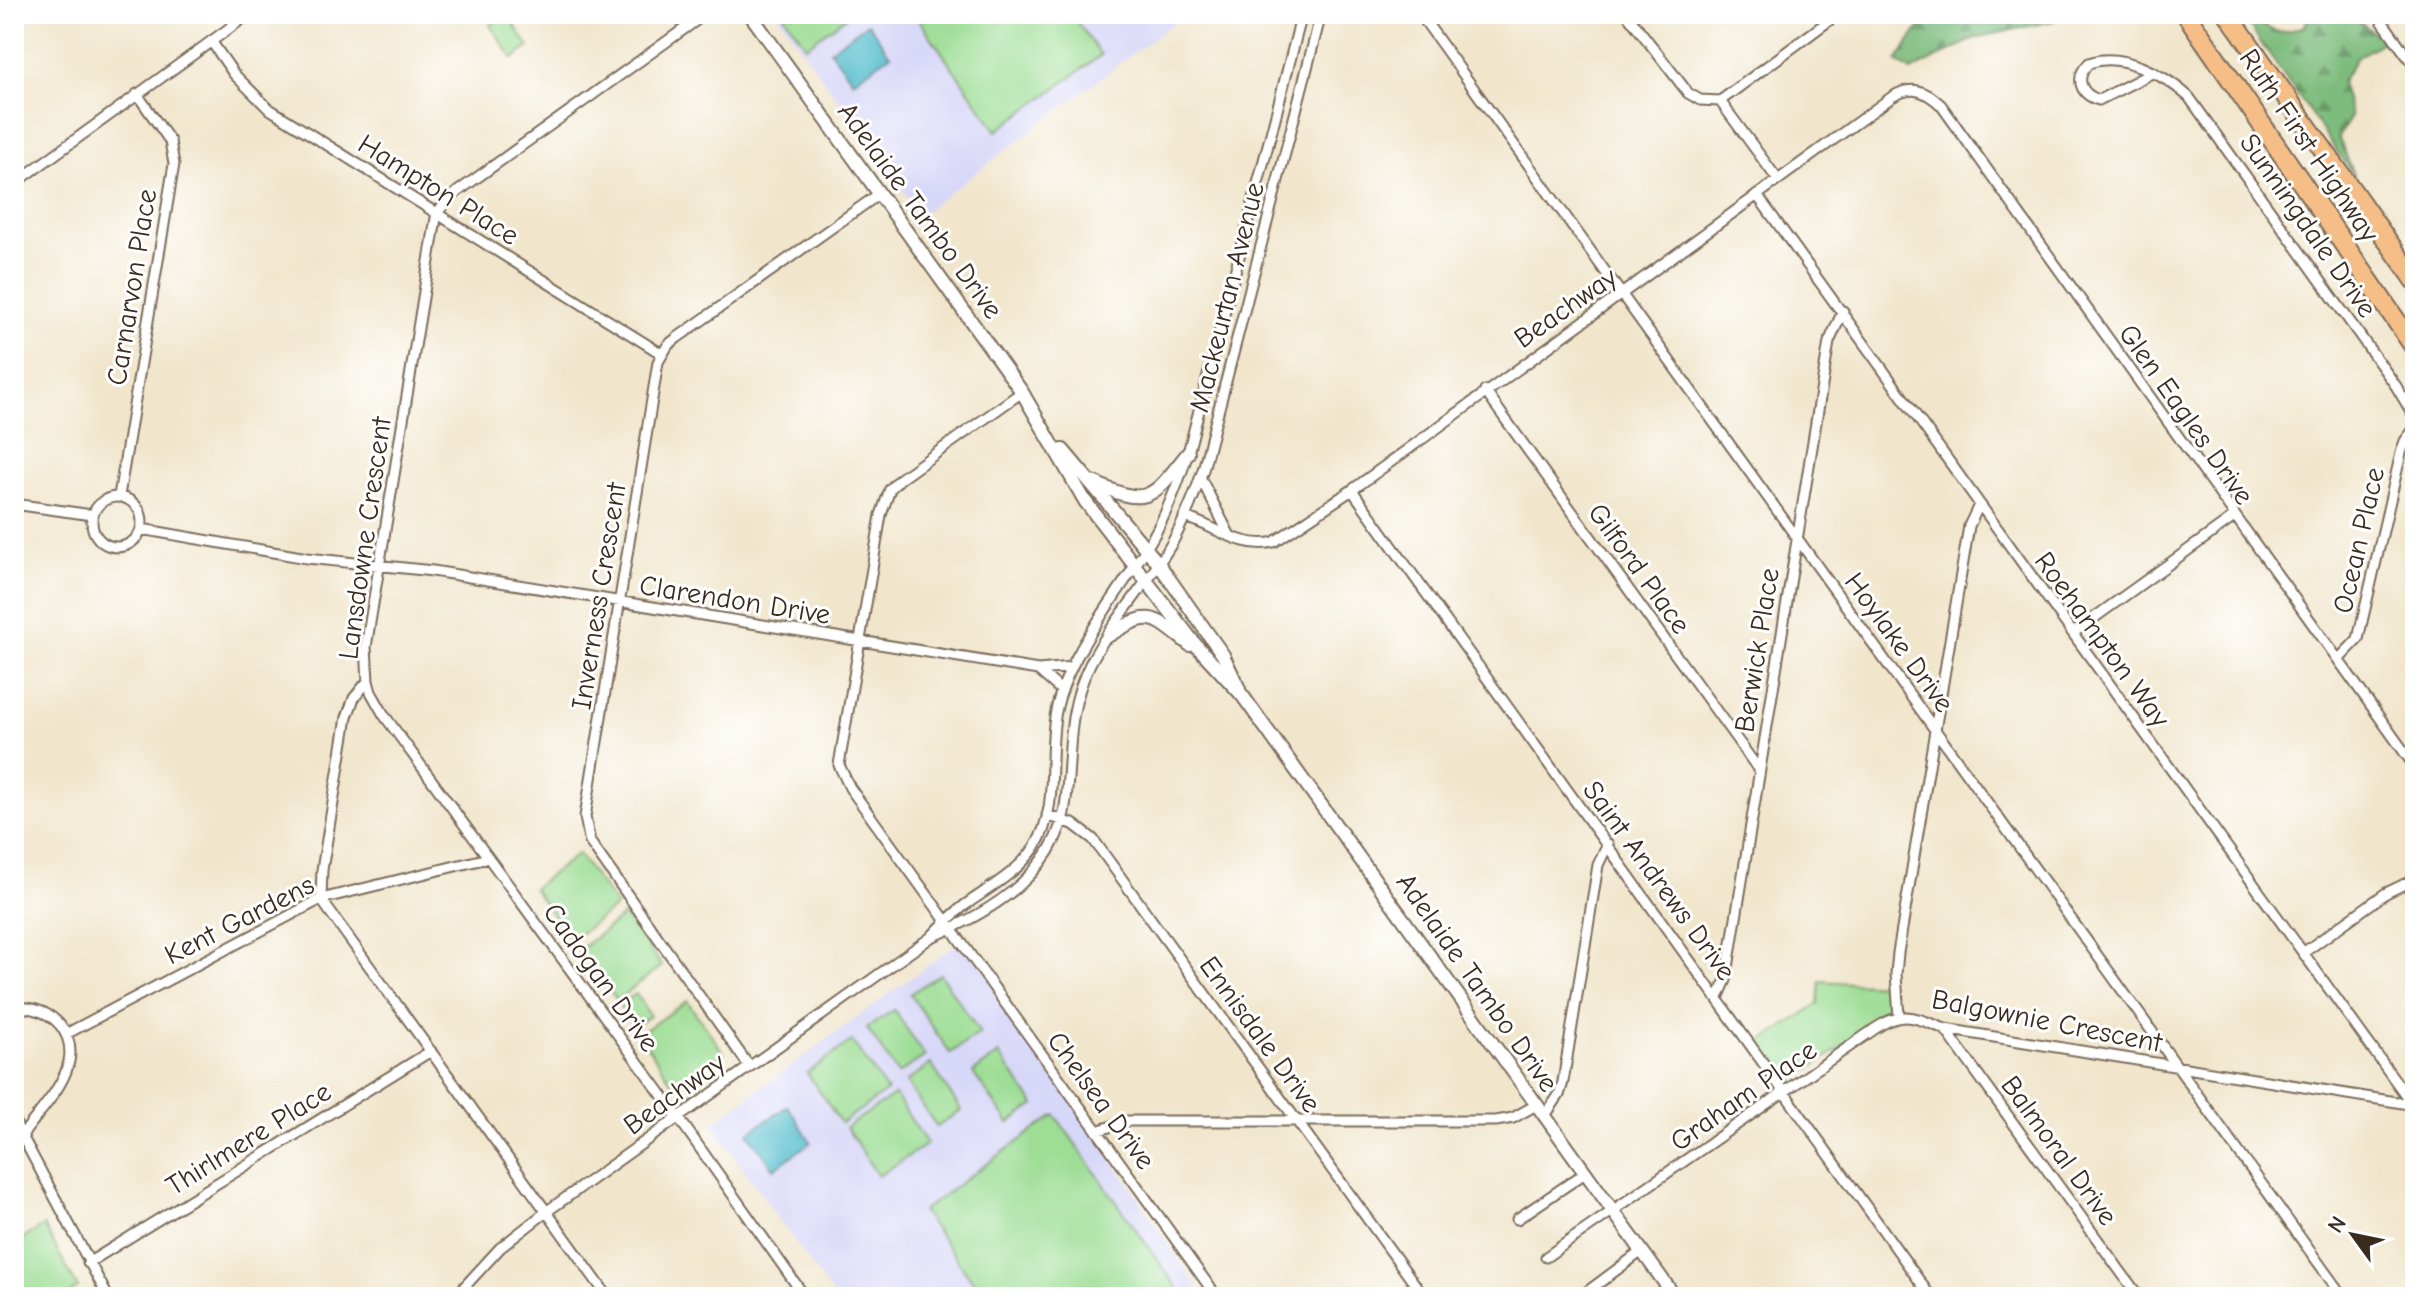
<svg xmlns="http://www.w3.org/2000/svg" width="2429" height="1311" font-family="'Comic Neue',sans-serif">
<style>
.built{fill:#d7d7f8}
.green{fill:#9ddd94;stroke:#6c8459;stroke-width:2}
.forest{fill:url(#forest-firs);stroke:#5c734e;stroke-width:2}
.water{fill:#50bbcb;stroke:#467274;stroke-width:2}
.lines{fill:none;stroke-linecap:round;stroke-linejoin:round}
.minor-casing{stroke:#7b6c5b;stroke-width:13}
.tertiary-casing{stroke:#7b6c5b;stroke-width:16}
.motorway-casing{stroke:#7b6c5b;stroke-width:22}
.minor{stroke:#fff;stroke-width:9}
.tertiary{stroke:#fff;stroke-width:12}
.motorway{stroke:#f6be87;stroke-width:18}
.labels{text-anchor:middle;stroke-width:6;stroke-linejoin:round;paint-order:stroke}
.street-label{font-size:28px;fill:#3b2a1e;stroke:#fff}
</style>
<defs>
<pattern id="forest-firs" width="22" height="20" patternUnits="userSpaceOnUse" patternTransform="scale(2)"><rect width="22" height="20" fill="#7ebc7e"/><path d="M5 1l3.5 6h-7zM16 11l3.5 6h-7z" fill="#689967"/></pattern>
</defs>
<rect width="100%" height="100%" fill="#fff"/>
<filter id="ink" filterUnits="userSpaceOnUse"><feTurbulence type="fractalNoise" baseFrequency=".0125" numOctaves="2"/><feDisplacementMap in="SourceGraphic" scale="16" xChannelSelector="R" yChannelSelector="G"/><feConvolveMatrix kernelMatrix="1 2 1 2 8 2 1 2 1" color-interpolation-filters="sRGB"/></filter>
<filter id="wash" filterUnits="userSpaceOnUse"><feTurbulence type="fractalNoise" baseFrequency=".006" numOctaves="4" result="noise"/><feDisplacementMap in="SourceGraphic" scale="32" xChannelSelector="R" yChannelSelector="G"/><feGaussianBlur stdDeviation="1.8" result="paint"/><feColorMatrix in="noise" values="0 0 0 0 0 0 0 0 0 0 0 0 0 0 0 0 0 1.4 0 .05"/><feComposite in="paint" operator="in"/></filter>
<g filter="url(#wash)">
<rect width="100%" height="100%" fill="#f1e6cc"/>
<path class="built" d="M777,14h408l-265,201z
M965,938l239,359h-370l-122,-173z"/>
<path class="green" d="M507,14l22,33 -16,12 -23,-34z
M783,14h67l-44,32z
M915,14h156l30,41 -104,76z
M578,854l39,52 -46,34 -38,-52z
M624,915l38,51 -45,34 -38,-50z
M940,974l40,59 -30,20 -40,-59z
M1820,981l65,4 3,30 -100,69 -30,-40 60,-40z
M636,994l14,22 -16,11 -15,-22z
M687,1001l37,52 -49,34 -36,-53z
M894,1010l31,46 -27,18 -31,-46z
M852,1041l35,50 -46,32 -34,-50z
M999,1054l36,51 -26,18 -36,-50z
M931,1064l30,46 -24,17 -31,-45z
M895,1095l32,49 -49,32 -32,-49z
M1055,1115l129,182h-200l-62,-86z
M44,1226l34,62 -15,9h-49v-54z"/>
<path class="forest" d="M1920,14h143l-10,7 -78,17 -64,33 -14,-10 23,-35z
M2241,14l11,1c20,20 27,20 53,11l4,-12c41,0 43,1 75,27l-28,17 -15,24 10,35 -13,20 17,40z"/>
<path class="water" d="M868,23l22,32 -37,26 -23,-31z
M788,1106l23,36 -37,27 -26,-36z"/>
</g>
<g filter="url(#ink)">
<g class="lines">
<g class="minor-casing">
<path id="minor" d="M1420,14l923,1283
M1627,14l61,79 12,7 20,1 58,79
M2377,14l38,53
M211,41l23,33 34,34 394,246
M2152,73l-53,27c-20,-6 -24,-23 -10,-37 33,-12 77,13 100,34l207,289 19,32
M1720,101l118,-87
M14,184l235,-170
M1757,195l658,913
M1485,391l274,379
M1022,392l-122,87 -10,10 -9,26 -42,250 11,23 367,509
M1201,479l29,57
M1352,490l579,807
M119,496l55,-332 -4,-23 -33,-47
M92 522a25 25 0 1 1 50 0a25 25 0 1 1-50 0Z
M14,504l78,11
M1184,517c30,8 58,33 90,25l78,-52 540,-393c20,-12 33,-7 49,8l474,662
M141,529l166,29 126,13 605,99 34,-3
M2073,633l161,-116
M2339,659l19,-20 43,-186 4,-12 10,-13
M1038,670l24,21
M368,681l3,11 13,23 294,402 127,180
M1047,815l26,9 20,15 331,458
M934,936c60,-25 125,-66 132,-136 6,-51 0,-87 24,-136 22,-43 57,-79 82,-121 12,-22 23,-49 31,-73l118,-456
M2303,953l83,-60 29,-14
M1718,998l8,-18 103,-638 14,-31
M14,1007c18,0 34,4 46,18 31,38 -18,81 -38,111
M1899,1016l-3,-42 2,-21 71,-427 10,-21
M1945,1029l194,268
M66,1034l255,-135 167,-41
M749,1066l-159,-224 -5,-25 3,-19 70,-436 10,-17 9,-7 202,-144
M1544,1117l15,-22 4,-13 35,-217 10,-21
M14,1121l94,176
M1097,1131l30,-10h369l17,-3 23,-13
M1517,1219l68,-46
M1546,1257l330,-229c28,-19 40,-10 69,1l470,76
M88,1263l343,-212
M455,1297l45,-49 46,-36 384,-274c11,-12 22,-23 35,-33 24,-17 53,-33 70,-58 25,-40 12,-92 21,-136 12,-59 67,-122 97,-174 15,-26 26,-56 35,-84l114,-439
M608,1297l-280,-388 -7,-10 1,-29 25,-153 7,-19 14,-17 -2,-34 71,-435 20,-20 248,-178
M1580,1297l62,-46"/>
</g>
<g class="tertiary-casing">
<path id="tertiary" d="M750,14l272,378 63,109 110,143 47,51 433,602
M1063,450l95,113 65,92 16,34
M1093,482c56,27 60,15 95,-29
M1108,636c43,-27 44,-21 82,9"/>
</g>
<g class="motorway-casing">
<path id="motorway" d="M2186,14l229,334
M2228,14l187,266"/>
</g>
<use href="#minor" class="minor"/>
<use href="#tertiary" class="tertiary"/>
<use href="#motorway" class="motorway"/>
</g>
</g>
<g class="labels">
<g class="street-label">
<text transform="translate(2310 145) rotate(56)" y="10">Ruth First Highway</text>
<text transform="translate(439 189) rotate(32)" y="10">Hampton Place</text>
<text transform="translate(921 210) rotate(54)" y="10">Adelaide Tambo Drive</text>
<text transform="translate(2309 225) rotate(55)" y="10">Sunningdale Drive</text>
<text transform="translate(131 287) rotate(-81)" y="10">Carnarvon Place</text>
<text transform="translate(1226 297) rotate(-76)" y="10">Mackeurtan Avenue</text>
<text transform="translate(1565 307) rotate(-35)" y="10">Beachway</text>
<text transform="translate(2187 414) rotate(55)" y="10">Glen Eagles Drive</text>
<text transform="translate(364 538) rotate(-82)" y="10">Lansdowne Crescent</text>
<text transform="translate(2358 540) rotate(-77)" y="10">Ocean Place</text>
<text transform="translate(1640 568) rotate(54)" y="10">Gilford Place</text>
<text transform="translate(598 596) rotate(-81)" y="10">Inverness Crescent</text>
<text transform="translate(735 599) rotate(9)" y="10">Clarendon Drive</text>
<text transform="translate(2103 639) rotate(54)" y="10">Roehampton Way</text>
<text transform="translate(1900 642) rotate(54)" y="10">Hoylake Drive</text>
<text transform="translate(1756 650) rotate(-81)" y="10">Berwick Place</text>
<text transform="translate(1660 880) rotate(54)" y="10">Saint Andrews Drive</text>
<text transform="translate(239 919) rotate(-27)" y="10">Kent Gardens</text>
<text transform="translate(602 977) rotate(54)" y="10">Cadogan Drive</text>
<text transform="translate(1478 982) rotate(55)" y="10">Adelaide Tambo Drive</text>
<text transform="translate(2047 1020) rotate(11)" y="10">Balgownie Crescent</text>
<text transform="translate(1261 1034) rotate(54)" y="10">Ennisdale Drive</text>
<text transform="translate(674 1093) rotate(-36)" y="10">Beachway</text>
<text transform="translate(1743 1095) rotate(-35)" y="10">Graham Place</text>
<text transform="translate(1102 1100) rotate(54)" y="10">Chelsea Drive</text>
<text transform="translate(248 1138) rotate(-32)" y="10">Thirlmere Place</text>
<text transform="translate(2060 1150) rotate(54)" y="10">Balmoral Drive</text>
</g>
</g>
<rect width="2429" height="1311" fill="none" stroke="#fff" stroke-width="48"/>
<g transform="translate(2353 1235) rotate(303)" stroke="#ffffff" stroke-width="6" paint-order="stroke">
<path d="M0-6L14 30L0 20L-14 30Z" fill="#3b2a1e"/>
<text y="-12" font-size="22" font-weight="bold" text-anchor="middle" fill="#3b2a1e">N</text>
</g>
</svg>
